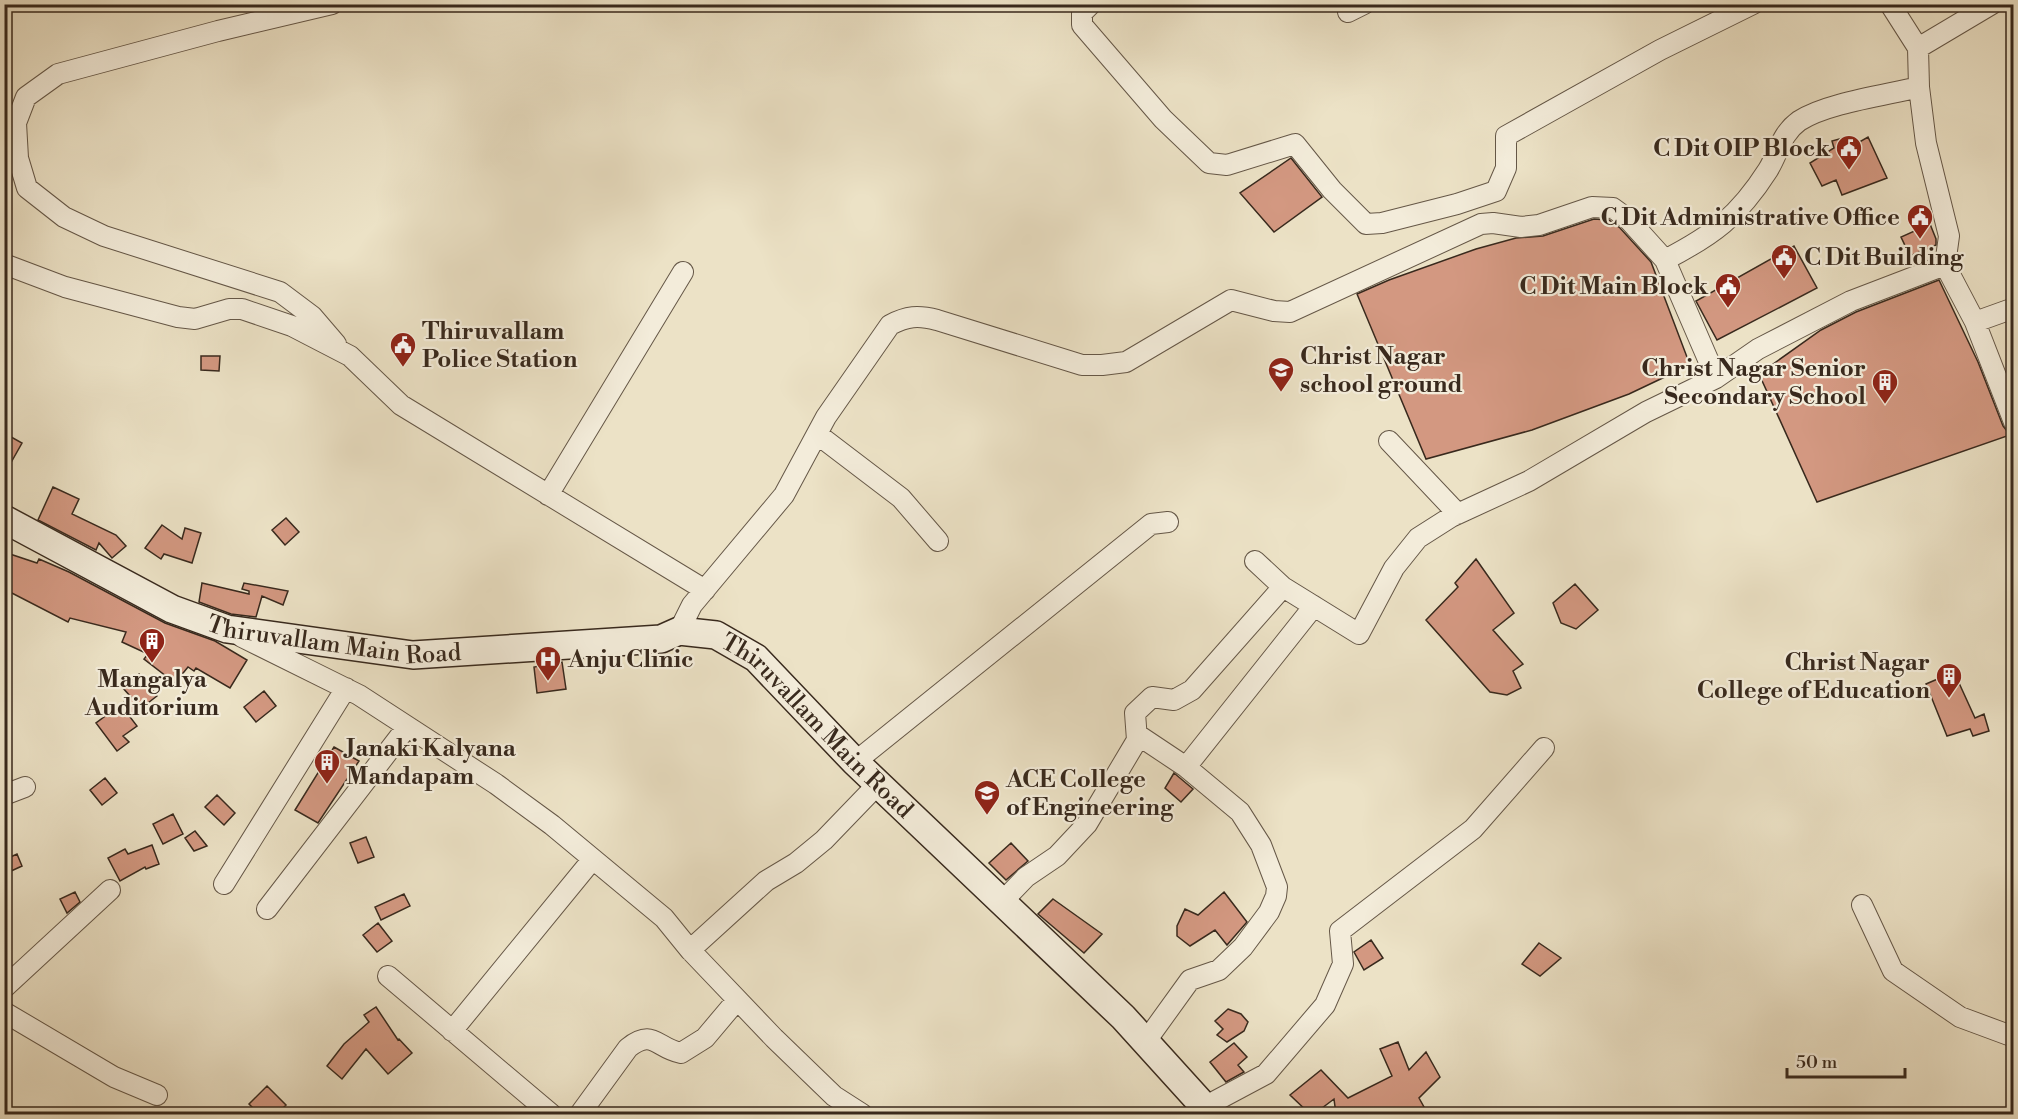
<svg xmlns="http://www.w3.org/2000/svg" width="2018" height="1119" font-family="'Libre Bodoni',serif">
<style>
.building{fill:#d39881;stroke:#38291d;stroke-width:1.5}
.lines{fill:none;stroke-linecap:round;stroke-linejoin:round}
.street-casing{stroke:#655747;stroke-width:22}
.secondary-casing{stroke:#38291d;stroke-width:30}
.street{stroke:#f3ecda;stroke-width:20}
.secondary{stroke:#f3ecda;stroke-width:27}
.labels{text-anchor:middle;stroke-width:4.5;stroke-linejoin:round;paint-order:stroke}
.poi-label{font-size:24px;font-weight:bold;fill:#38291d;stroke:#f3ecda;text-anchor:start}
.street-label{font-size:24px;fill:#38291d;stroke:#f3ecda}
</style>
<rect width="100%" height="100%" fill="#ece2c6"/>
<filter id="stains"><feTurbulence type="fractalNoise" baseFrequency=".00333" numOctaves="4"/><feColorMatrix values="0 0 0 0 .2 0 0 0 0 .09 0 0 0 0 .02 0 0 0 .5 -.17"/></filter>
<radialGradient id="worn" r=".72"><stop offset=".6" stop-color="#630" stop-opacity="0"/><stop offset="1" stop-color="#630" stop-opacity=".3"/></radialGradient>
<path class="building" d="M1850,136l6,8 12,-7 19,41 -45,17 -6,-15 -14,6 -12,-23 24,-15 -2,-7z
M1291,158l31,39 -48,35 -34,-39z
M1594,219l15,1 11,8 31,34 39,103 -61,29 -97,36 -106,29 -69,-165 32,-14 87,-31 40,-11 27,-2z
M1930,224l6,15v6l-26,11 -9,-19z
M1794,246l23,42 -100,52 -21,-39z
M1939,280l39,82 25,64 7,9 -193,67 -58,-128 62,-44 35,-18z
M201,356h19l-1,15 -18,-1z
M4,433l18,10 -18,32z
M53,487l26,12 -7,15 44,21 10,11 -14,12 -13,-15 -3,7 -58,-30z
M286,518l13,14 -14,13 -13,-15z
M162,525l20,14 3,-11 16,5 -9,30 -28,-9 -3,5 -16,-11z
M4,552l33,11 2,-4 30,13 96,51 50,18 32,19 -17,28 -34,-20 -2,3 -6,-4 -13,16 -31,-24 4,-5 -26,-12 4,-10 -56,-14 -2,4 -64,-33z
M1476,559l38,54 -21,17 30,34 -10,7 8,17 -14,7 -17,-3 -64,-72 32,-33 -3,-4z
M202,583l47,11v-3l-7,-2 2,-6 44,8 -5,14 -21,-9 -6,21 -25,-3 -32,-12z
M1575,584l23,26 -22,19 -15,-6 -8,-20z
M562,662l4,27 -29,4 -3,-26z
M1954,672l21,46 9,-4 5,17 -16,5 -3,-7 -23,7 -21,-52z
M139,674l18,22 -27,21 7,9 -14,10 6,6 -12,9 -21,-28 35,-26 -9,-10z
M264,691l12,15 -20,16 -12,-15z
M334,747l25,14 -41,62 -23,-13z
M1174,773l19,16 -12,13 -16,-14z
M105,778l12,15 -15,12 -12,-15z
M217,795l18,18 -11,12 -19,-18z
M173,814l10,20 -20,10 -10,-20z
M195,831l12,15 -13,5 -9,-13z
M366,837l8,20 -16,6 -8,-20z
M1011,843l17,18 -22,19 -17,-17z
M152,845l7,19 -13,5 -1,-2 -25,14 -12,-23 17,-9 3,5z
M17,854l5,12 -13,6 -5,-12z
M75,892l5,10 -13,11 -7,-14z
M1224,892l23,30 -20,23 -12,-15 -25,16 -13,-10v-10l8,-17 13,6z
M404,894l6,12 -29,14 -6,-13z
M1053,899l49,35 -18,19 -46,-39z
M378,923l14,18 -15,11 -14,-17z
M1371,940l12,18 -19,12 -10,-18z
M1539,943l22,15 -21,18 -18,-12z
M376,1007l22,33 1,-1 13,14 -24,21 -22,-25 -24,30 -15,-13 17,-22 25,-22 -5,-7z
M1228,1009l13,5 7,8 -4,9 -17,11 -10,-7 6,-6 -8,-8z
M1398,1042l11,28 17,-18 14,25 -21,21 5,9 -11,7h-77l-2,-15 -20,15h-4l-20,-19 31,-25 27,28 44,-22 -12,-27z
M1234,1043l13,14 -9,8 6,7 -18,10 -16,-20z
M267,1086l19,19 -9,9h-18l-10,-10z"/>
<g class="lines">
<g class="street-casing">
<path id="street" d="M332,4l-114,27 -160,43 -32,23 -10,26 2,35 9,30 37,29 40,19 176,56 32,24 24,28
M1091,4l-9,9v12l81,94 46,44 18,2 68,-21 37,46 34,34 16,-1 75,-19 39,-13 10,-23v-32l154,-86 93,-46
M1890,4l28,44 1,39
M1348,12l16,-8
M1918,48l74,-44
M1665,260c48,-25 73,-43 103,-90 11,-18 13,-36 31,-49 27,-18 88,-26 120,-34l7,56 23,93 -4,29
M4,264l61,23 113,30 17,2 34,-10h13l50,17 58,30 51,49 304,185
M1975,322l39,100
M817,434l84,64 37,43
M1389,441l69,73
M548,495l135,-223
M1255,561l28,26 76,47 35,-66 24,-30 33,-21 78,-36 117,-69 70,-34 42,-29 93,-48 94,-36 30,57 39,-14
M679,631l13,-26 92,-110 42,-78 64,-92c17,-9 28,-10 47,-5l145,45h20l24,-3 105,-62 43,11 16,1 191,-88 12,-1 28,4 18,-2 53,-18 21,1 15,11 37,41 51,118
M242,637l117,58 137,89 56,41 112,93 26,32 84,88 60,58 28,18
M1138,735l48,32 54,45 21,33 16,42 -1,9 -7,16 -26,35 -24,23 -29,10 -44,61
M855,762l296,-238 17,-2
M1186,767l128,-161
M4,795l21,-8
M224,884l122,-196
M1001,903l25,-26 31,-21 30,-32 50,-84 -2,-27 17,-16 22,3 18,-10 91,-103
M1862,905l31,66 67,46 54,20
M267,909l140,-182
M690,950l76,-69 30,-18 28,-23 54,-56
M388,976l163,138
M4,988l106,-98
M4,1012l110,65 43,18
M452,1031l140,-171
M1206,1106l60,-32 59,-69 18,-41 -3,-33 133,-102 71,-81
M580,1114l48,-66c25,-20 28,0 53,5l24,-15 32,-38"/>
</g>
<g class="secondary-casing">
<g id="secondary">
<path id="s1" d="M4,519l168,90 55,20 186,26 248,-16 18,-8 37,4 40,23 99,104 268,255 88,97"/>
</g>
</g>
<use href="#street" class="street"/>
<use href="#secondary" class="secondary"/>
</g>
<defs>
<g id="civic-pin" transform="scale(1.35)"><path d="M0 17L-7.5 6A9.5 9.5 0 1 1 7.5 6Z" fill="#8f2418" stroke="#f3ecda"/><path d="M-.6-6.5H3V-4.5H.6V-3L4-1V1h2V6H-6V1h2V-1L-.6-3ZM-1.2 2.5V6h2.4V2.5Z" fill="#fff"/></g>
<g id="school-pin" transform="scale(1.35)"><path d="M0 17L-7.5 6A9.5 9.5 0 1 1 7.5 6Z" fill="#8f2418" stroke="#f3ecda"/><path d="M0-5L7-2L0 1L-7-2ZM-4 1L0 2.5L4 1V4Q0 6-4 4Z" fill="#fff"/></g>
<g id="building-pin" transform="scale(1.35)"><path d="M0 17L-7.5 6A9.5 9.5 0 1 1 7.5 6Z" fill="#8f2418" stroke="#f3ecda"/><path d="M-4-6H4V6H1V3H-1V6H-4ZM-2.5-4.3h1.7v1.8h-1.7ZM.8-4.3h1.7v1.8H.8ZM-2.5-1h1.7V.8h-1.7ZM.8-1h1.7V.8H.8Z" fill="#fff"/></g>
<g id="hospital-pin" transform="scale(1.35)"><path d="M0 17L-7.5 6A9.5 9.5 0 1 1 7.5 6Z" fill="#8f2418" stroke="#f3ecda"/><path d="M-5-5h3v3.5h4V-5h3V5h-3V1.5h-4V5h-3Z" fill="#fff"/></g>
<g id="university-pin" transform="scale(1.35)"><path d="M0 17L-7.5 6A9.5 9.5 0 1 1 7.5 6Z" fill="#8f2418" stroke="#f3ecda"/><path d="M0-5L7-2L0 1L-7-2ZM-4 1L0 2.5L4 1V4Q0 6-4 4Z" fill="#fff"/></g>
</defs>
<g fill-rule="evenodd">
<use href="#civic-pin" x="1849" y="148"/>
<use href="#civic-pin" x="1920" y="217"/>
<use href="#civic-pin" x="1784" y="257"/>
<use href="#civic-pin" x="1728" y="286"/>
<use href="#civic-pin" x="403" y="345"/>
<use href="#school-pin" x="1281" y="370"/>
<use href="#building-pin" x="1885" y="382"/>
<use href="#building-pin" x="152" y="641"/>
<use href="#hospital-pin" x="548" y="659"/>
<use href="#building-pin" x="1949" y="676"/>
<use href="#building-pin" x="327" y="762"/>
<use href="#university-pin" x="987" y="793"/>
</g>
<g class="labels">
<g class="poi-label">
<text x="1830" y="156" text-anchor="end">C Dit OIP Block</text>
<text x="1900" y="225" text-anchor="end">C Dit Administrative Office</text>
<text x="1804" y="265">C Dit Building</text>
<text x="1708" y="294" text-anchor="end">C Dit Main Block</text>
<text x="422" y="339">Thiruvallam<tspan x="422" dy="28">Police Station</tspan></text>
<text x="1300" y="364">Christ Nagar<tspan x="1300" dy="28">school ground</tspan></text>
<text x="1866" y="376" text-anchor="end">Christ Nagar Senior<tspan x="1866" dy="28">Secondary School</tspan></text>
<text x="568" y="667">Anju Clinic</text>
<text x="1930" y="670" text-anchor="end">Christ Nagar<tspan x="1930" dy="28">College of Education</tspan></text>
<text x="152" y="687" text-anchor="middle">Mangalya<tspan x="152" dy="28">Auditorium</tspan></text>
<text x="346" y="756">Janaki Kalyana<tspan x="346" dy="28">Mandapam</tspan></text>
<text x="1006" y="787">ACE College<tspan x="1006" dy="28">of Engineering</tspan></text>
</g>
<g class="street-label">
<text dy="8" stroke="none"><textPath href="#s1" startOffset="357">Thiruvallam Main Road</textPath></text>
<text dy="8" stroke="none"><textPath href="#s1" startOffset="879">Thiruvallam Main Road</textPath></text>
</g>
</g>
<rect width="2018" height="1119" fill="none" stroke="#ece2c6" stroke-width="24"/>
<rect x="6" y="6" width="2006" height="1107" fill="none" stroke="#38291d" stroke-width="3"/>
<rect x="12" y="12" width="1994" height="1095" fill="none" stroke="#38291d" stroke-width="1.5"/>
<path d="M1787 1068v9h118v-9" fill="none" stroke="#38291d" stroke-width="3"/>
<text x="1796" y="1068" font-size="18" fill="#38291d" stroke="#f3ecda" stroke-width="4.5" paint-order="stroke">50 m</text>
<rect width="100%" height="100%" filter="url(#stains)"/>
<rect width="100%" height="100%" fill="url(#worn)"/>
</svg>
